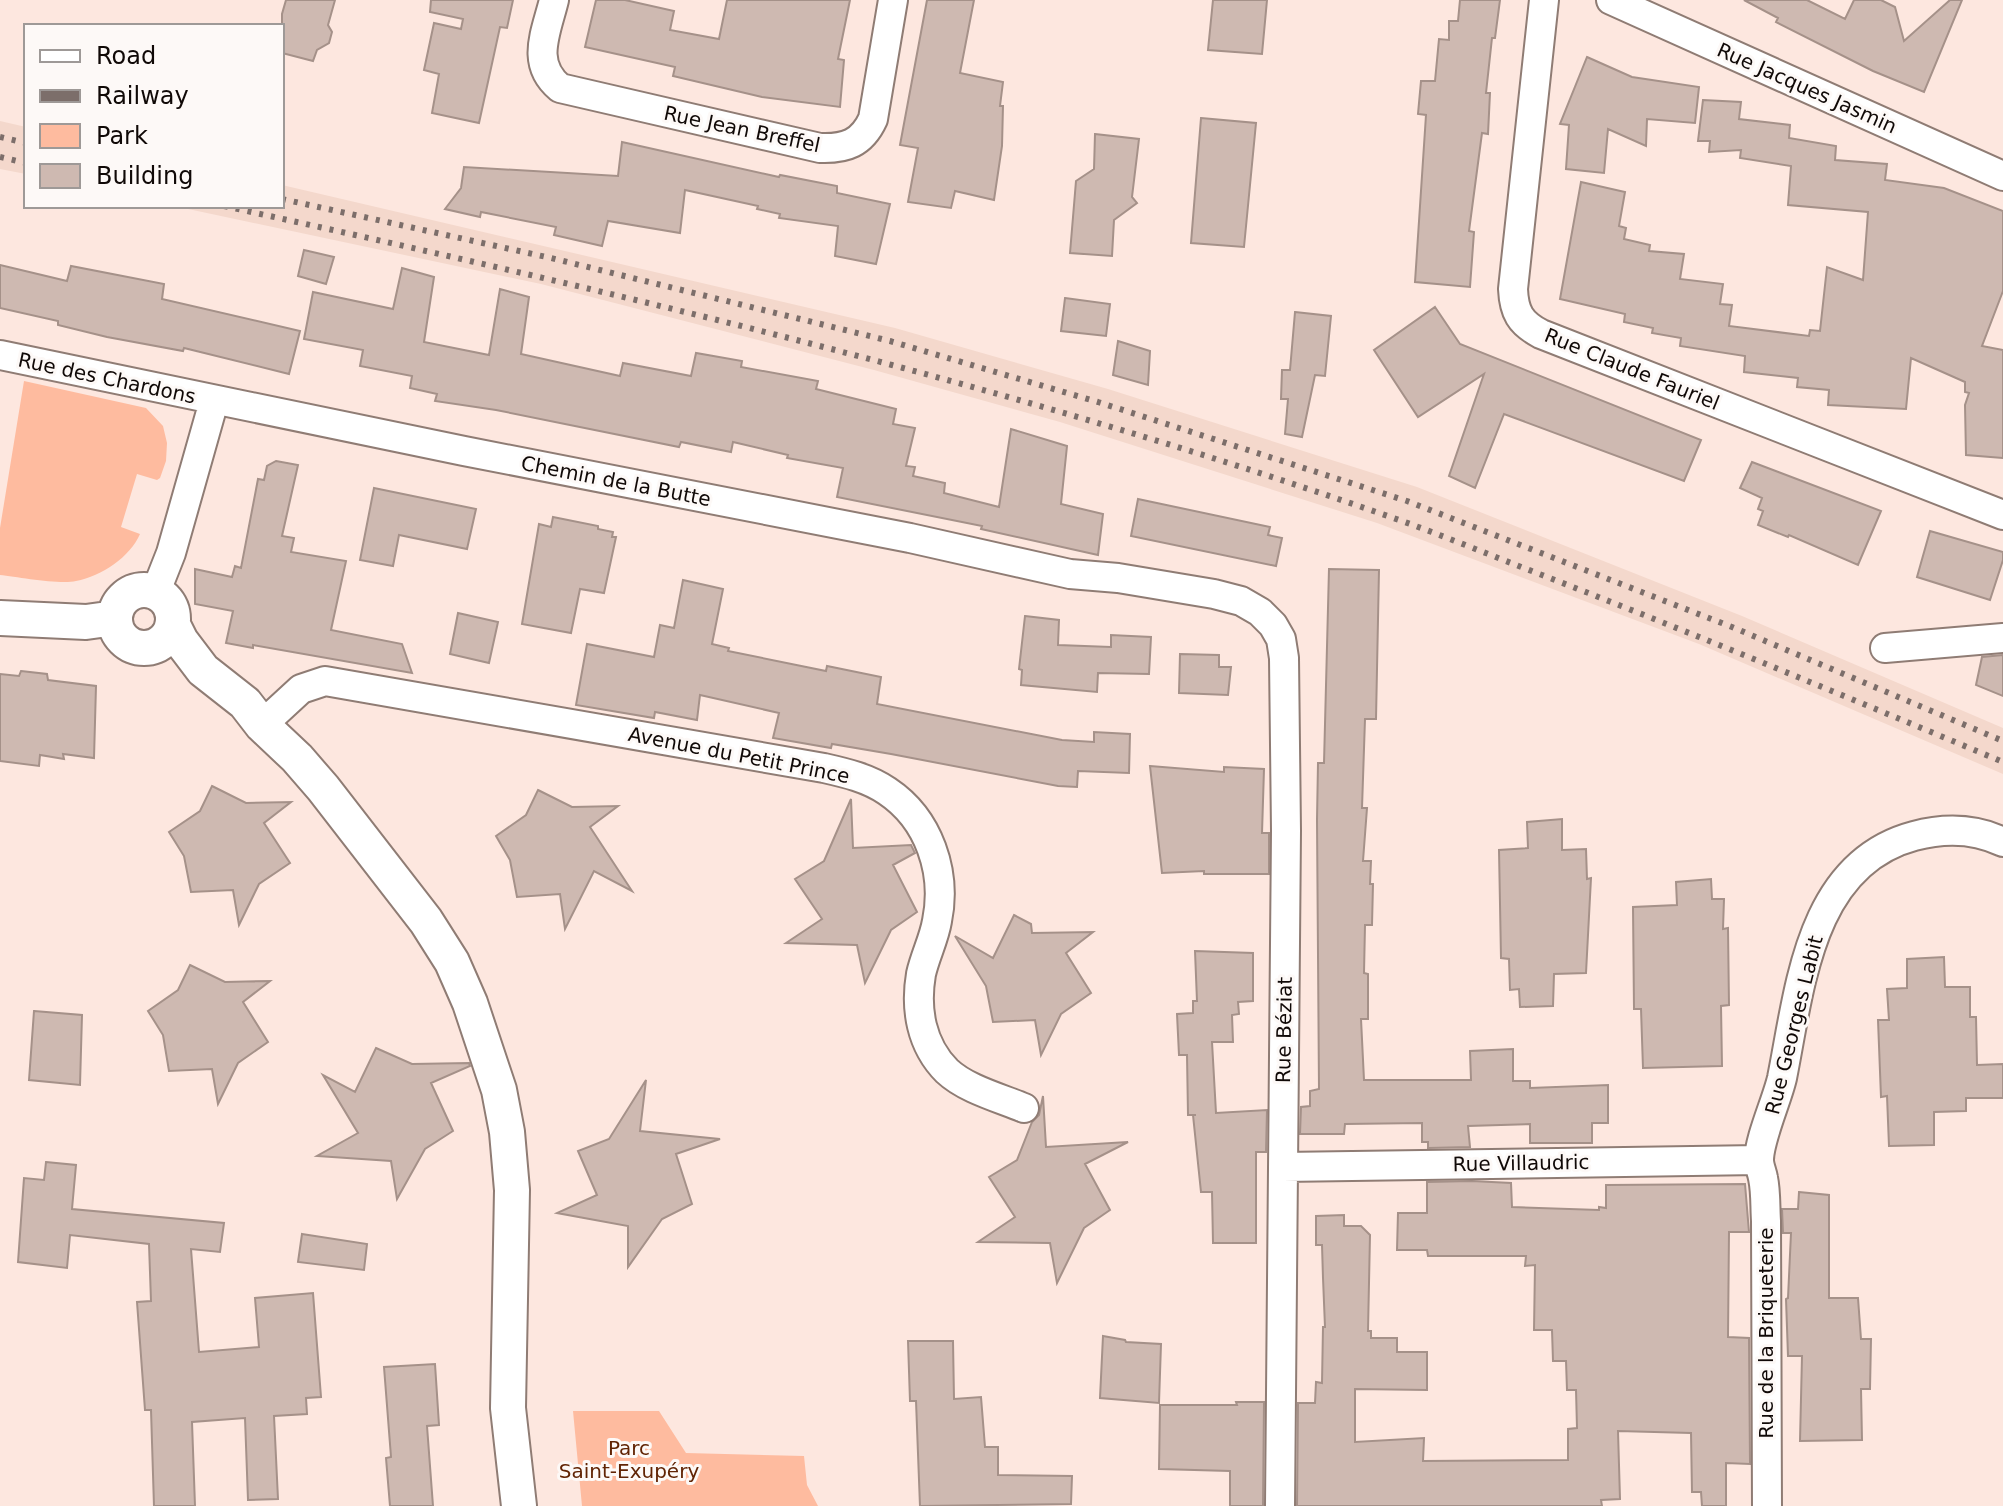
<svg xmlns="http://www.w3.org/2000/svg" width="2003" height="1506" font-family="'DejaVu Sans',sans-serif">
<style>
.built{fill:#f4d8cc}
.green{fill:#febb9f}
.building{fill:#ceb9b1;stroke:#a59189;stroke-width:2}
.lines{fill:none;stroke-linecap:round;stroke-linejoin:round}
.minor-casing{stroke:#8f7c74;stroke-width:32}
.tertiary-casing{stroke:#8f7c74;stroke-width:38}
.minor{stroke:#fff;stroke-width:28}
.tertiary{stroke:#fff;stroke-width:34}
.rail{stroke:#7c6e6a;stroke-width:6;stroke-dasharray:4 8;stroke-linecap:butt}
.labels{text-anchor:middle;stroke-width:6;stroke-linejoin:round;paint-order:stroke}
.street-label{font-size:20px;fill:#100907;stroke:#fdf9f7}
.park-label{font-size:20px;fill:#612404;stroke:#fdf9f7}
</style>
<rect width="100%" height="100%" fill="#fde7df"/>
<path class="built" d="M0,121l26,6v47l-26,-5z
M282,185l613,143 213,61 309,98 325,129 261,112v46l-304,-130 -322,-121 -317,-101 -186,-52 -333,-86 -367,-78h108z"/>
<path class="green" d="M24,381l122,27 17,18 4,17 -1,18 -6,17 -3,2 -20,-6 -16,53 19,7c-10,23 -38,42 -64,47 -15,4 -58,-4 -76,-6v-47z
M573,1411h86l27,42 118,3 3,29 11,21h-236z"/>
<path class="building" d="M286,0h49l-7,25 4,7 -3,11 -12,7 -4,11 -31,-8v-39z
M431,0h82l-6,28 -7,-1 -21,96 -47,-10 7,-39 -15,-4 10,-47 27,6 2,-10 -33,-7z
M596,0h29l49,11 -4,19 49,9 8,-39h123l-12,59 6,1 -4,47 -78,-10 -89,-21 2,-9 -90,-20z
M927,0h47l-14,73 43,9 -3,24h3l-1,40 -8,54 -39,-9 -4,17 -43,-6 10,-54 -18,-3z
M1213,0h54l-5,54 -54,-4z
M1460,0h40l-5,38h-3l-6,55h4l-2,41 -6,-1 -13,98 5,1 -4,55 -55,-5 11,-167 -8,-1 3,-33h14l4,-42 10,1v-19h9z
M1744,0h63l38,19 9,-19h27l14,7 9,34 46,-41h12l-38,92 -51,-21 -97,-49 2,-4z
M1587,57l45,20 67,10 -4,36 -48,-4 -1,27 -38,-17 -4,44 -38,-4 3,-44 -9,-1z
M1703,100l38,2 -2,17 51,6 -1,13 47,8 -1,14 52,4 -2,16 59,8 59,23v80l-21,55 21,4v108l-37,-3 -1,-50 4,-12 -4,-1v-10l-54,-24 -5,51 -78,-4 1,-15 -32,-3 1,-9 -54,-6 1,-16 -65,-10 1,-8 -29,-5 1,-5 -29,-6 1,-8 -65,-15 21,-117 44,10 -6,34 7,2 -2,11 26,6 -1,6 35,3 -4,25 43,5 -3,20 12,1 -3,21 80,10 1,-6 10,1 7,-64 36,13 5,-68 -80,-7 3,-39 -51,-8 1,-8 -32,2 1,-11h-12z
M1201,118l55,5 -12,124 -53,-4z
M1095,134l44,5 -7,58 5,6 -23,17 -2,36 -42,-3 6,-72 18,-12z
M622,142l157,35 1,-2 57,11v7l53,11 -14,60 -41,-8 3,-30 -59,-8 1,-4 -23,-5 1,-3 -73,-16 -5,43 -72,-12 -6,25 -48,-11 2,-8 -75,-15 -1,5 -35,-8 16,-21 3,-21 154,9z
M304,250l30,7 -8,27 -28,-8z
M0,265l67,16 4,-15 93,18 -2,15 138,32 -11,43 -105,-26 -1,3 -76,-14 -49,-12v-4l-58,-13z
M402,268l32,9 -10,65 65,13 11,-66 29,8 -8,57 99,22 3,-13 68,13 5,-23 46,8 -1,6 77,14 -2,8 80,20 -3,15 22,4 -9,38 9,1 -2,9 32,7 -1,10 55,14 12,-78 56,17 -6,58 42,10 -5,41 -117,-26 1,-3 -145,-29 6,-29 -56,-10 1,-3 -55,-13 -2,10 -50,-10 -2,5 -183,-37 -61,-9 2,-7 -27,-6 2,-12 -52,-10 3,-16 -59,-11 9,-47 80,17z
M1065,298l45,6 -4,32 -45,-5z
M1435,307l25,37 241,96 -17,41 -180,-67 -29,74 -26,-12 35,-102 -66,43 -44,-67z
M1295,312l36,4 -6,60 -10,-1 -13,62 -17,-3 3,-35h-7l1,-29h8z
M1118,341l32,10 -2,34 -35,-10z
M276,461l22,4 -16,71 12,2 -3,14 55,9 -15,69 71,14 10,29 -159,-28v3l-27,-5 7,-32 -38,-7v-35l37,8 3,-11 6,2 17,-89 6,1 3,-14z
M1752,462l129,49 -23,54 -69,-30 -1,2 -30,-12 5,-14 -5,-2 4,-11 -22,-10z
M374,488l102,21 -9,40 -68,-14 -6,31 -33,-6z
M1138,499l132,28 -2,8 14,3 -6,28 -145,-30z
M553,517l45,9v3l15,3 -1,5h4l-12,56 -24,-4 -9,44 -49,-9 17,-100 12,3z
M1930,531l73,21v8l-13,40 -73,-23z
M1329,569l50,1 -3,149h-11l-3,89h5l-4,53h8l-1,23h3l-1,41h-7l-1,48 4,1v45h-7l3,61h107l-1,-29 43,-2v32h17v7l78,-3v38h-16v20h-62v-19l-62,2 2,21 -42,1v-6h-6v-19l-77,1 -1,10h-44l1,-27 9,-1v-15l9,-2 -2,-269 1,-57h6z
M683,580l40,9 -11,55 17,4 -1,3 98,20 1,-5 54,11 -4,27 185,36 32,2v-10l36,2 -1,39 -51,-2 -1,16 -19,-1 -167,-32 -59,-10 -1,4 -58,-10 6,-25 -79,-18 -3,25 -42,-8 -1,6 -78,-13 11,-61 67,13 6,-32 14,3z
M458,613l40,9 -9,41 -39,-9z
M1025,616l34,4 -1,25 53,2v-12l40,2 -2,37 -51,-1 -1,19 -76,-7 1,-15 -3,-1z
M1180,654l39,1v12h12l-3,28 -49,-2z
M2003,655v41l-27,-11 6,-28z
M21,671l26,3 1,6 48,6 -2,72 -31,-4 1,5 -24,-4 -1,11 -39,-5v-87l19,2z
M1150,766l74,6v-5l40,2 -2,64h7v41h-65v-3l-42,2z
M212,786l34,17 45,-1 -27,21 26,40 -31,21 -20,41 -6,-35 -42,2 -7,-36 -15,-24 31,-21z
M538,790l34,17 46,-1 -28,21 42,64 -38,-20 -29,58 -5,-35 -43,3 -7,-37 -14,-24 30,-21z
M851,799l2,49 58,-3 4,8 -22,12 24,47 -26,18 -26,53 -8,-38 -71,-2 36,-24 -27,-40 29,-18z
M1562,819v31l24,-1 1,30 4,-1 -5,95 -32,1 -1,32 -33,1 -1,-18 -9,1 -1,-31 -8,-1 -2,-108 29,-2 -1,-26z
M1711,879l1,20h12l-1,30 5,-1 1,77 -8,1 1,60 -79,2 -2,-59h-7l-1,-102 44,-2 -1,-23z
M1014,915l17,9 1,9 61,-1 -27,21 25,40 -30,21 -20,41 -6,-35 -42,2 -7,-36 -31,-50 38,22z
M1195,951l58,2v48l-15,1 1,12 -7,1 1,27h-21l4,71 51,-3 -1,42h-10v91h-43l-1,-51h-11l-8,-77h3h-8l-1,-60h-8l-2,-41 16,-1v-12h4z
M1944,957l1,30h25v30h6l1,48 26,-1v34h-37v13l-32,1v33l-45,1 -2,-50 -6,1 -3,-77h11l-2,-31 20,-1v-29z
M190,965l35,17 45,-1 -27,21 25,40 -30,21 -20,41 -6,-35 -43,2 -6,-36 -15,-24 30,-21z
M34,1011l48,4 -2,70 -51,-5z
M376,1048l36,16 57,-1 1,3 -39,17 22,48 -28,18 -28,50 -6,-38 -74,-5 41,-23 -35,-58 32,17z
M646,1080l-6,51 80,8 -44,15 16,50 -30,15 -34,48v-41l-71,-13 40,-18 -19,-44 31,-12z
M1043,1096l3,51 82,-5 -43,22 25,46 -26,18 -27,55 -7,-40 -72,-1 37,-25 -26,-40 28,-17 15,-38 7,-7z
M46,1162l30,3 -4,44 152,14 -4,29 -29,-3 8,103 60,-5 -4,-49 58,-5 8,104 -15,1 1,16 -33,2 4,83 -30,1 -3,-82 -53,4 3,84h-41l-3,-96h-6l-8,-108 14,-1 -2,-57 -79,-9 -3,33 -49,-6 6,-84 20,2z
M1472,1181l39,2 1,24 87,3v-3l7,1v-23l139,-1 4,48h-20l-1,105 21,1 1,126 -24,-1v43h-24l-1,-14h-9l-1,-59 -73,-2 2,68 -19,1 1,6h-305l1,-103h17l1,-21 6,1 1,-56h2l-2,-49 -1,-33h-6v-29l28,-1v11h17l9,9 -2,96h3v7h26v14h30v38l-72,-1v53l69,-4 -1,23 145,-1v-31l9,-1 -1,-38h-9l-1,-29h-13l-1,-31h-18l1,-65 -10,1 1,-10h-98l-1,-6h-30l1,-37h29v-31z
M1799,1192l30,3v103h29l3,41h10l-1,50h-9l1,51 -62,1 2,-85h-14l-2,-57 2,-1 3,-65h-8l-1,-24h16z
M302,1234l65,10 -3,26 -66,-8z
M1103,1336l22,4 1,2 35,2 -2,59 -59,-5z
M908,1341h45l1,58 27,-2 4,50h13v28l74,1 -1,28 -151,2 -4,-105h-6z
M435,1364l4,61 -12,1 6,80h-43l-4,-48 5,-1 -7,-90z
M1236,1402h28l-1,104h-33v-35l-71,-2 1,-64h77z"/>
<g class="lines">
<g class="minor-casing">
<path id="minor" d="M554,0c-8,33 -24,63 6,88l260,60c26,1 42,-5 53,-29l20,-119
M1544,0l-31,289c1,23 7,34 28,45l462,181
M1611,0l392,176
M0,355l464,96 446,87 160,36 48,4 96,16 27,7 19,11 13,13 8,14 3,19 2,173 -6,675
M156,591l15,-38 43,-152
M1885,648l118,-10
M262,725l39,-36 24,-8 499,87c22,5 44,10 63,23 42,28 60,81 50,130 -3,18 -12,35 -16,53 -6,35 0,71 26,97 19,18 53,27 77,37
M1283,1167l476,-7
M1767,1506l-1,-285c-1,-14 0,-29 -3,-43 -1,-6 -4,-12 -4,-18 0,-21 18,-60 23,-82 18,-90 27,-214 132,-242 30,-8 60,-8 89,6"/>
</g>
<g class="tertiary-casing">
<path id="tertiary" d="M115 619a29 29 0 1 1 58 0a29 29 0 1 1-58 0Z
M0,618l86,4 29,-4
M173,625l8,16 22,29 42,33 17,22 35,33 26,30 103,133 26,41 18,41 29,87 8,42 5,58 -4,218 11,98"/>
</g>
<use href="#minor" class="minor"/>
<use href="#tertiary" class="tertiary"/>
<path class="rail" d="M0,137l26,6
M0,157l26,6
M282,199l269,59 339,83 208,61 309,99 325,126 271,114
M224,206c397,87 794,180 1178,315 47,17 93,36 140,54 155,60 308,123 461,187"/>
</g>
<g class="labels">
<g class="street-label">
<text transform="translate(1807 88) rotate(24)" y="7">Rue Jacques Jasmin</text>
<text transform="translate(742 129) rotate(12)" y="7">Rue Jean Breffel</text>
<text transform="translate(1632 369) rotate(22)" y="7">Rue Claude Fauriel</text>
<text transform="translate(107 378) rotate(12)" y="7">Rue des Chardons</text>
<text transform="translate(616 481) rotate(11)" y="7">Chemin de la Butte</text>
<text transform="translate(739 755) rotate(11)" y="7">Avenue du Petit Prince</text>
<text transform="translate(1794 1025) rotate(-76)" y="7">Rue Georges Labit</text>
<text transform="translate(1284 1030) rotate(-89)" y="7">Rue Béziat</text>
<text transform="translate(1521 1163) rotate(-1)" y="7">Rue Villaudric</text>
<text transform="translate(1766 1333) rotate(-90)" y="7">Rue de la Briqueterie</text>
</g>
<g class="park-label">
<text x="629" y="1455">Parc<tspan x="629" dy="23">Saint-Exupéry</tspan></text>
</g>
</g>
<rect x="24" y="24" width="260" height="184" fill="#fdf9f7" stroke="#9e9997" stroke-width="2"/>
<rect x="40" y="50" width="40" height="12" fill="#ffffff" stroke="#9e9997" stroke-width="2"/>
<text x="96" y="64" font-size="24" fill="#100907">Road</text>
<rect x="40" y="90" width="40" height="12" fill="#7c6e6a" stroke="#9e9997" stroke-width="2"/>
<text x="96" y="104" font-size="24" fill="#100907">Railway</text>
<rect x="40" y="124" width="40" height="24" fill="#febb9f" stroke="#9e9997" stroke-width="2"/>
<text x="96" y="144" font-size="24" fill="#100907">Park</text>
<rect x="40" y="164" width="40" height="24" fill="#ceb9b1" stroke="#9e9997" stroke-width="2"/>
<text x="96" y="184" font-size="24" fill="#100907">Building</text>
</svg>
